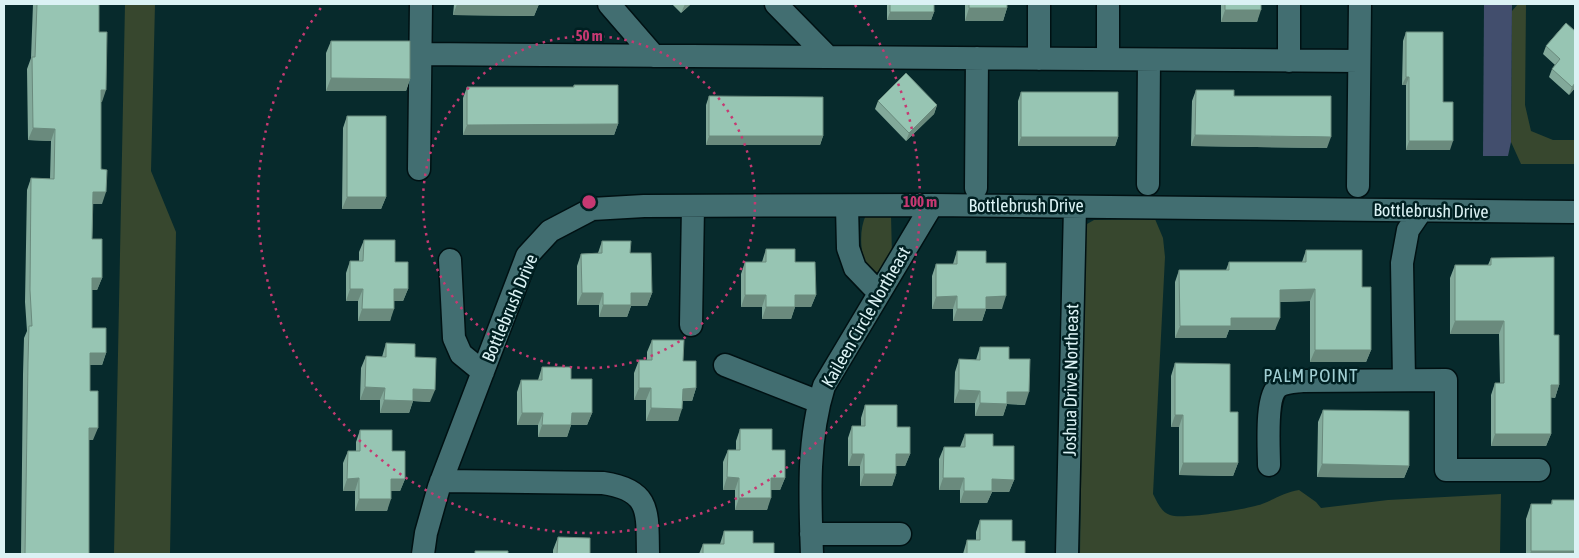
<svg xmlns="http://www.w3.org/2000/svg" width="1579" height="558" font-family="'Asap Condensed',sans-serif">
<style>
.green{fill:#37472e}
.water{fill:#424e6d}
.lines{fill:none;stroke-linecap:round;stroke-linejoin:round}
.minor-casing{stroke:#001113;stroke-width:25}
.minor{stroke:#426e71;stroke-width:22}
.wall{fill:#82a99a}
.shaded-wall{fill:#6a8a7d}
.building{fill:#97c5b3;stroke:#6a8a7d}
.ring{fill:none;stroke:#c63972;stroke-width:2.5;stroke-dasharray:2.5 5}
.labels{text-anchor:middle;stroke-width:5;stroke-linejoin:round;paint-order:stroke}
.street-label{font-size:18px;fill:#dbf2f4;stroke:#002022}
.neighbourhood-label{font-size:19px;letter-spacing:1px;fill:#a0ced2;stroke:#002022}
.centre{fill:#c63972;stroke:#002022;stroke-width:2.5}
.ring-label{font-size:15px;text-anchor:middle;font-weight:bold;fill:#c63972;stroke:#002022;stroke-width:5;stroke-linejoin:round;paint-order:stroke}
</style>
<rect width="100%" height="100%" fill="#072a2c"/>
<path class="green" d="M125,4h30l-4,167 25,61 -6,322h-56z
M1518,4h8l-1,101 6,26 22,9h22v24h-54l-10,-22 1,-131z
M866,215h25l1,41 -8,14 -13,4c-11,-14 -13,-43 -5,-59z
M1155,219l8,19 2,19 -12,237c4,8 8,18 17,21 11,5 79,-6 92,-11 13,-5 23,-12 37,-14l17,12 5,6 67,-8 113,-6 -1,60h-420l5,-317 2,-13 7,-4z"/>
<path class="water" d="M1484,4h28l-1,138 -3,14h-25z"/>
<g class="lines">
<g class="minor-casing">
<path id="minor" d="M609,4l45,52
M776,4l52,53
M1108,4v55
M420,54l939,7
M1039,59v-55
M1289,61v-57
M419,169l2,-165
M1148,184l1,-124
M1358,186l2,-182
M976,188l1,-130
M847,206l1,42 7,20 24,25
M450,260l4,78 7,16 22,18
M691,325l2,-119
M725,365l94,37
M1404,380l-2,-117 6,-33 13,-19
M1269,465c0,-16 -4,-70 10,-79 7,-4 16,-4 23,-5l144,-1v90h93
M441,481l162,2c49,7 44,30 45,71
M811,534h89
M423,554l3,-21 13,-46 88,-231 23,-25 42,-22 52,-3 288,-1 643,7
M812,554c-2,-55 -5,-114 12,-168l108,-181
M1067,554l8,-347"/>
</g>
<use href="#minor" class="minor"/>
</g>
<path class="wall" d="M33,4h66v28l3,70h-1v67l1,35h-9l-1,35 10,39 -5,12h-5v38l14,25 -4,12h-12v26l3,49h-4v114h-68l2,-180 1,-36 3,-7 -2,-29 2,-112 4,-12 19,1 1,-38 -23,-1 -1,-71 4,-11z
M454,4h85l-5,12 -81,-1z
M672,4h19l-10,9z
M887,4h47v8l-3,8h-44z
M965,4h42v4l-4,13h-38z
M1221,4h40l-4,18h-36z
M1566,23l9,65 -6,7 -20,-18 3,-8 3,-4 -12,-11 3,-8z
M1406,32l37,70 7,48h-44v-65h-4l1,-44z
M331,41l79,38 -4,12h-80v-38z
M574,85l44,39 -4,11h-151v-37l4,-11h106z
M1196,90l131,58 -136,-2 1,-45z
M1021,92l97,45 -3,9h-97v-45z
M709,96l114,40 -3,9h-114v-40z
M878,101l59,4 -3,9 -28,27 -31,-32z
M347,116l39,81 -5,12h-39l1,-81z
M364,240l31,22 13,27 -5,12h-9l-4,20h-32v-20h-12v-28l4,-12h9v-9z
M602,241l28,12 22,40 -5,13h-16l-4,11h-28v-12h-22v-39l4,-12 17,-1z
M766,249l29,13 21,33 -5,12h-16l-4,12h-29v-12h-21v-33l4,-12h17z
M1306,250l56,37 9,63 -5,12h-56v-61l-30,1 -5,28h-46l-3,8h-51v-56l4,-12h47l3,-8h73z
M957,251l29,12 16,46h-16l-4,12h-29v-12h-21v-33l4,-12h17z
M1491,258l63,77 5,50 -4,13 -4,-1v37l-5,12h-55v-51l4,-12h5l-1,-49h-49v-56l5,-13h33z
M652,340l31,21 13,27 -4,13h-9l-5,20h-32v-21h-12v-27l5,-13h8v-8z
M386,343l29,14 15,45 -17,-1 -4,12h-29v-13h-20l1,-32 5,-12 16,1z
M980,347l29,12 16,46 -18,-1 -4,12h-28v-13h-21l1,-31 4,-13 17,1z
M1175,363l55,49 8,51 -5,13 -54,-1v-48h-8v-51z
M542,367l50,46 -5,12h-16l-4,12h-29v-12h-21v-33l4,-12h17z
M865,405l32,22 13,27 -5,12h-9v8l-4,12h-32v-20h-12v-28l4,-12h9v-8z
M1323,410l86,56 -5,12 -87,-1 1,-55z
M740,429l32,21 13,28 -5,12h-9l-4,20h-32v-20h-12v-28l5,-12h8v-9z
M360,430l32,21 13,28 -5,12h-9l-4,20h-32v-20h-12v-28l5,-12h8v-9z
M965,434l28,12 21,34 -5,12h-17l-5,11h-27v-13h-21v-31l5,-12h16z
M1552,500l23,54h-49v-35l5,-15h20z
M980,520l32,21 13,13h-62l4,-14h9v-8z
M724,531l29,12 21,11h-75l4,-10h17z
M558,537l32,17h-37v-4z"/>
<path class="shaded-wall" d="M457,4h82l-5,12 -81,-1z
M685,4h6l-10,9z
M1403,4h37v1h-37z
M969,8h38l-4,13h-38z
M1225,10h36l-4,12h-36z
M890,12h44l-3,8h-44z
M1406,77h3l-3,8h-4z
M331,78l79,1 -4,12h-80z
M1575,83v5l-6,7 3,-8z
M101,90h5l-4,12h-5z
M937,105l-3,9 -28,27 3,-8z
M618,124l-4,11h-151l4,-10z
M33,128l22,1 -4,12 -23,-1z
M1195,135l136,2 -4,11 -136,-2z
M709,136h114l-3,9h-114z
M1021,137h97l-3,9h-97z
M1409,141h44l-3,9h-44z
M93,192h13l-4,12h-13z
M347,197h39l-5,12h-39z
M92,278h10l-5,12h-9z
M350,289h13l-5,12h-12z
M394,289h14l-5,12h-13z
M1315,289l-5,12 -35,1 5,-12z
M582,293h21l-4,12h-22z
M631,293h21l-5,13h-16l-4,11h-28l4,-12z
M745,295h21l-4,12h-21z
M795,295h21l-5,12h-21z
M957,296l-4,13h-21l4,-12z
M1006,296l-4,13h-16l-4,12h-29l4,-12 29,-12z
M766,307h29l-4,12h-29z
M362,309h32l-4,12h-32z
M1231,318h49l-5,12h-46l-3,8h-51l5,-12z
M1455,321h49l-5,13h-49z
M1315,350h56l-5,12h-56z
M90,353h16l-4,12h-16z
M1551,385h8l-4,13 -9,-1z
M365,387l20,1 -5,12h-20z
M639,388h12l-5,12h-12z
M696,388l-4,13h-14l5,-12z
M413,389l22,1 -5,12 -17,-1 -4,12h-29l4,-13z
M959,390l21,1 -5,12h-21z
M1007,392h22l-4,13 -18,-1 -4,12h-28l5,-13z
M651,408l31,1 -4,12h-32z
M522,413h21l-5,12h-21z
M572,413h20l-5,12h-16l-4,12h-29l4,-12z
M1175,415h8l-4,12h-8z
M89,428h9l-5,12h-9z
M1495,434h56l-5,12h-55z
M852,454h12l-4,12h-12z
M896,454h14l-5,12h-13z
M1183,463h55l-5,13 -54,-1z
M1322,464l87,2 -5,12 -87,-1z
M864,474h32l-4,12h-32z
M727,477l12,1 -4,12h-12z
M359,478l-4,13h-12l4,-12z
M771,478h14l-5,12h-13z
M943,478h21l-4,12h-21z
M391,479h14l-5,12h-13z
M992,479l22,1 -5,12h-17l-5,11h-27l4,-12z
M739,498h32l-4,12h-32z
M359,499h32l-4,12h-32z
M1531,551h44v3h-45z"/>
<path class="building" d="M37,4h62v28h8l-1,58h-5v79l6,1 -1,22h-13l-1,47h10v39h-10v50h14v25h-16v38h8v37h-9v126h-64l3,-192 1,-36h3l-2,-36 1,-112 23,1 1,-50 -22,-1 -1,-71h3z
M890,4h44v8h-44z
M969,4h38v4h-38z
M1225,4h36v6h-36z
M1566,23l9,8v52l-3,4 -20,-18 8,-10 -14,-13z
M1406,32h37v70h10v39h-44v-64h-3z
M331,41h79v38l-79,-1z
M906,73l31,32 -28,28 -31,-32z
M574,85h44v39l-151,1v-38h107z
M1196,90h38v6h97v41l-136,-2z
M1021,92h97v45h-97z
M709,96l114,1v39h-114z
M347,116h39v81h-39z
M364,240h31v22h13v27h-14v20h-32l1,-20h-13v-28h13z
M602,241h29l-1,12h21l1,40h-21v12h-28v-12h-21l-1,-39 21,-1z
M766,249h29v13h20l1,33h-21v12h-29v-12h-21v-33h21z
M1306,250h56v37h9v63h-56v-61l-35,1v28h-49v8h-51l-1,-56h50v-8h77z
M957,251h29v12h20v33l-20,1v12h-29v-13l-21,1v-33h21z
M1554,257v78h5v50h-8v49h-56v-51h9v-62h-49v-56h36v-7z
M652,340h32l-1,21h13v27l-13,1 -1,20 -31,-1v-20h-12v-28h13z
M386,343l29,1v13l21,1 -1,32 -22,-1v12l-29,-1 1,-12 -20,-1 1,-31 20,1z
M980,347h29v12h21l-1,33h-22v12l-27,-1v-12l-21,-1v-31l21,1z
M1175,363l55,1v48h8v51h-55v-48h-8z
M542,367h29v12h21v34h-20l-1,12h-29l1,-12h-21l-1,-33h21z
M865,405h32v22h13v27h-14v20h-32v-20h-12v-28h13z
M1323,410l86,1v55l-87,-2z
M740,429h32v21h13v28h-14v20h-32v-20l-12,-1 1,-27h12z
M360,430h32v21h13v28h-14v20h-32v-21l-12,1 1,-28h12z
M965,434h28v12h21v34l-22,-1v12h-28v-13h-21l1,-31h21z
M1552,500h23v51h-44v-47h21z
M980,520h32v21h13v13h-58v-14h13z
M724,531h29v12h21v11h-71v-10h21z
M558,537l32,1v16h-33z
M475,551h33v3h-33z"/>
<g class="ring">
<circle cx="589" cy="202" r="166"/>
<path d="M855 5A331 331 0 1 1 323 5"/>
</g>
<g class="labels">
<g class="street-label">
<text x="1026" y="212">Bottlebrush Drive</text>
<text transform="translate(1431 211) rotate(1)" y="6">Bottlebrush Drive</text>
<text transform="translate(510 308) rotate(-67)" y="6">Bottlebrush Drive</text>
<text transform="translate(866 317) rotate(-60)" y="6">Kaileen Circle Northeast</text>
<text transform="translate(1071 380) rotate(-89)" y="6">Joshua Drive Northeast</text>
</g>
<g class="neighbourhood-label">
<text x="1311" y="382">PALM POINT</text>
</g>
</g>
<circle cx="589" cy="202" r="8" class="centre"/>
<g class="ring-label">
<text x="589" y="41">50 m</text>
<text x="920" y="207">100 m</text>
</g>
<rect width="1579" height="558" fill="none" stroke="#dbf2f4" stroke-width="10"/>
</svg>
